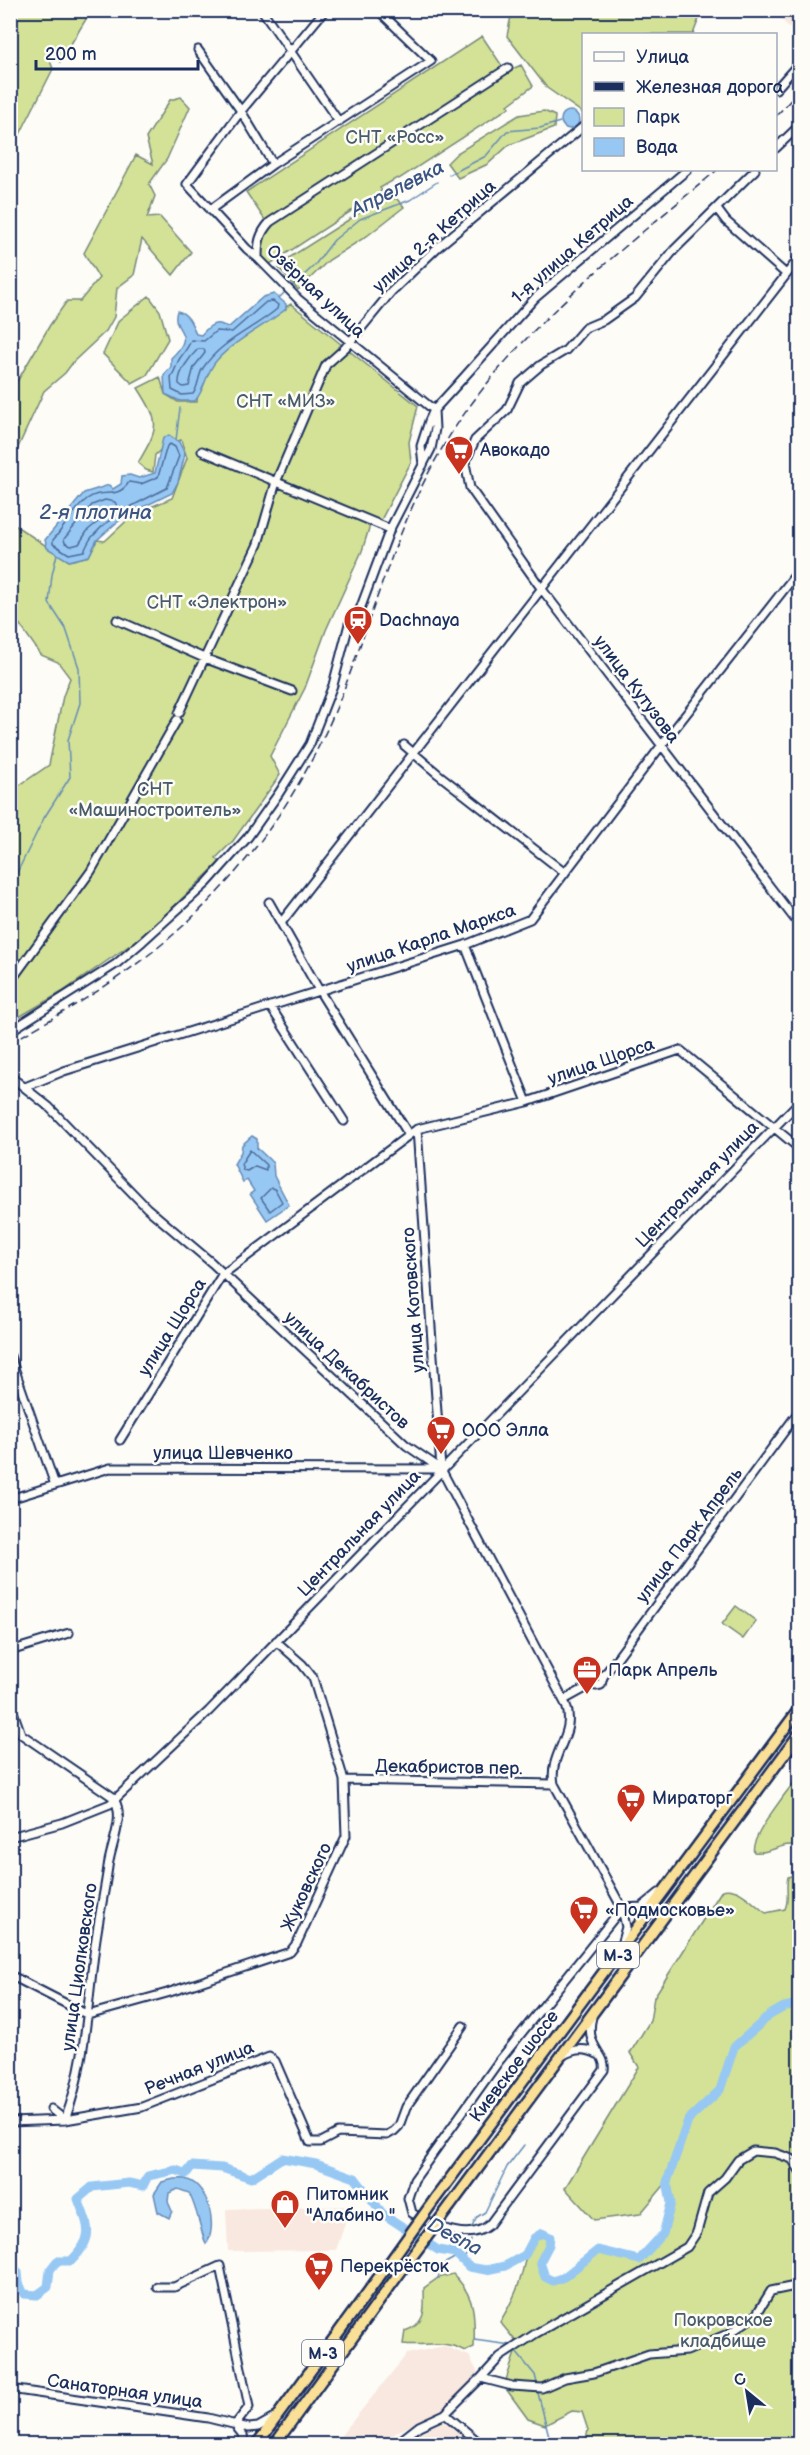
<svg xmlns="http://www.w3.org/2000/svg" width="810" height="2455" font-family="'Balsamiq Sans',sans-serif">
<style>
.built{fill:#f9e8df}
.green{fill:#d3e296;stroke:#77887a;stroke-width:1.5}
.water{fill:#97c8f3;stroke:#658bb7;stroke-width:1.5}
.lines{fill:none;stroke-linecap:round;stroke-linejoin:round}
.shore{stroke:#4d6c9a;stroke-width:1.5}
.stream{stroke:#658bb7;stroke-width:1.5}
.river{stroke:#97c8f3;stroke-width:9}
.minor-casing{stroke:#1b2f5e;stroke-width:11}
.highway-casing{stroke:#1b2f5e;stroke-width:14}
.minor{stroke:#fdfcf7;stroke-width:7}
.highway{stroke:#fadf96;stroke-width:9}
.rail{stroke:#1b2f5e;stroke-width:1.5;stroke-dasharray:9 4.5;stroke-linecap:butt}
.highway-bridge-casing{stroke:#1b2f5e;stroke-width:14;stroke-linecap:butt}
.highway-bridge{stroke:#fadf96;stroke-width:9}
.labels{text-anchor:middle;stroke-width:5;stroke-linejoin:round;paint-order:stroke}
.shield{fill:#fdfcf7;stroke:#5f6c8c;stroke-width:1.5}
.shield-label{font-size:16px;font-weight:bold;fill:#1b2f5e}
.park-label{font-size:18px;fill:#495c6c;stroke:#fdfcf7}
.street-label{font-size:18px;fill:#1b2f5e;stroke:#fdfcf7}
.poi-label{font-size:18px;fill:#1b2f5e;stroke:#fdfcf7;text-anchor:start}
.water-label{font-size:20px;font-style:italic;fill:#3a5583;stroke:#fdfcf7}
</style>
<rect width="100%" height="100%" fill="#fdfcf7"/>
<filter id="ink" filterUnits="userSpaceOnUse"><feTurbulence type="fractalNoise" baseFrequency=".0167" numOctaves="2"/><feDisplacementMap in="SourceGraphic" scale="12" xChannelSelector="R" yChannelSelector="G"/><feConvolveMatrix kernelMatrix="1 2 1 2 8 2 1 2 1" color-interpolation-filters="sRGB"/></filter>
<g filter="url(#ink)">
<path class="built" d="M773,11h26v26z
M351,2206l-15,44 -108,1 -2,-42z
M444,2346l25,10 9,17 -36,37 -43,21 -19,13h-46l73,-90z
M443,2421l30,23h-69l12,-9z"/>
<path class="green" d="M11,10l80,1 -31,51 -9,-16 -3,9 5,14 -42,83z
M512,11v-1l190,1 -9,23h-109l-1,79 -36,-25 -40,-52z
M482,36l24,36 15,-7 12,21 -25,19 2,2 -111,72 -2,-1 -17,10 2,3 -118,77c-10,-22 -16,-27 3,-45l-21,-31z
M181,97l9,10 -23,52 -18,25 6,12 -8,22 13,-1 31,35 -18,23 -31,-36 -8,36 -17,13 -3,29 -8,14 -32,30 -9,12 -21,18 -29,63 -4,2v-64l39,-67 17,-24h13l19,-23 -15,-25 52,-98 17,9 -7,-26 24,-38z
M544,111l11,5 -1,12 -45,17 -21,19 -30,14 -11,-15 10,-10 62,-38z
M396,198l8,9 -37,29 -38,24 -31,30 -19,-22 2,-5 83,-53z
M149,296l11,15 8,28 -21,36 -15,8 -29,-29 16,-34z
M291,304l127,102 -9,36 2,20 -30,58 -10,2 -9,29 -36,79 -21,58 -35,68 10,19 -47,66 -17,17 4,4 -77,74 -81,56 -50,29 -2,-1 1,-208 3,-5 3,-20 32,-22 14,-69 7,-18 -12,-16 -17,-7 -30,-43 -1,-90 59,39 20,-5 8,-16 8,1 29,-27 38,-16 15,-40 -6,-18 -15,5 -11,10 -2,17 -7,-2 -8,-7c21,-36 23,-39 0,-75l22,-11 5,17 13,8h19l2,-27 29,-31z
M736,1606l20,15 -13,18 -21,-15z
M799,1776v70c-16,-5 -30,9 -45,6 -6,-12 36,-65 45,-76z
M799,1873v571h-214l3,-14 -6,-18 -10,-1 -27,14 -17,-6 -24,-33 14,-42 -18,-22c7,-12 15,-25 19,-39 7,-19 5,-38 23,-50l8,4 -1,8 -9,17 5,15 8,4 11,-4 34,-27 15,5 26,5 24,-26 8,-31 -4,-21 -27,32 -46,6 -29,-32 74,-121 -9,-14 20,-32 4,-24 68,-107c17,-5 32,15 44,23l19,-4c5,-11 0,-21 3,-32z
M453,2274c23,23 22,42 21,73l-9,4c-24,-13 -38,-4 -62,-7l2,-13c23,-8 19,-23 19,-43l14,-10z"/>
<path class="water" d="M561 120a9 9 0 1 1 18 0a9 9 0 1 1-18 0Z
M274,294l12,10v5c-22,18 -50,30 -69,51 -12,13 -11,28 -22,41h-15l-15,-7 -1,-19 7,-8v-9c28,-26 -1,-26 6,-47 11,2 15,13 19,23l5,1c5,-5 11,-13 19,-11 3,1 6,3 9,3l34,-30z
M169,435l10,7 6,12 -7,28 -6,11 -41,20 -16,11 -18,16 -8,16 -20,5 -22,-13 -2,-8 39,-47 25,-8 4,4 8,-5 1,-8 8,-1 9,3 16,-5 8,-35z
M252,1136l5,3v9l16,15 1,13 15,29 -22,15 -17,-26 4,-3 -7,-11 -4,2 -9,-18 7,-12 1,-7z
M174,2179c4,0 10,-1 14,1 21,7 30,48 18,64 -7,-18 -8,-33 -17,-51l-11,-4 -9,4 -1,9 4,9 -3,7 -11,-6 -4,-18 8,-12z"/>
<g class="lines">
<path class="shore" d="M273,301l5,4 -1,4c-25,21 -55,31 -74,59 -5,7 -4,18 -10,26l-11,1 -10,-5 -1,-13c5,-7 5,-13 9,-19 5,-7 8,-10 11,-18l13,1 12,-10 16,1 34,-30z
M198,349h6l1,4 -11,14 -5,19 -6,1 -4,-3c-1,-12 11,-27 19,-35z
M170,444l5,3 4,9 -12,32c-25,13 -54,25 -73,47 -5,4 -7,11 -10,16l-15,3 -16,-10v-4c10,-11 22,-32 34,-41 16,-12 30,2 42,-17l12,2 17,-7 9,-31z
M105,500l10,2 2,4 -29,24 -9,14 -8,2 -6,-3 -1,-4 28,-34z
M250,1150l16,15v5l-11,-4 -8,5 -4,-1 -2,-6z
M271,1188l4,1 7,13 -12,9 -9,-13z"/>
<path class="stream" d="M449,175l37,-19 21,-25 33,-3 20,-6
M291,287l23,-21 20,-26 26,-21 50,-19 27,-18
M279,298l5,-5
M176,440l4,-32
M10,887l34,-69 26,-41 -2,-37 12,-37 -1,-35 -13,-39 -17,-26 3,-28 5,-21
M471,2229l6,-12 8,-5 22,-45 17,-22
M462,2260l6,-7 3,-13
M438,2278l4,-13 16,-9
M474,2340l37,5
M516,2352l19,23 2,8
M538,2393l13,51"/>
<path class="river" d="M10,2265l8,7 1,11 5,11 13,1 11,-8 2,-17 7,-9h14c24,-24 18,-33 7,-62l14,-12 37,-4 14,3 5,-10 28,-6 10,4 6,-8 30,2 29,10 31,-20 34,6 39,14 28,36 55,36 17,3 14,14 17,3 19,-4 20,-11 9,-17 8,-5 8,4 -1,8 -9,17 5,15 8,4 11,-4 34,-27 41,10 24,-26 8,-31 -4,-21 21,-62 32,-30 14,-43 36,-32 14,-8 16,-4"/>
<g class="minor-casing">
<path id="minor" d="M262,10l77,112
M325,10l-84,101 -54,73 60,65 11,9 40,41 136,111
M198,50l43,61 32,53
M776,89l24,-27
M776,148l24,-23
M755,170l-81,80 -39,48 -31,22 -19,8 -19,22 -25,15 -21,18 -13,27 -32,30 -10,23 5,25 71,100 259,338
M717,209l9,12 60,53
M210,210l63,-46 158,-103 -53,-51
M258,258c0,-15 1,-24 12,-36l238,-154
M202,451l188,78
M423,465l-2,-19 8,-25 5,-11 22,-24 79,-88 152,-128
M117,620l87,38 88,33
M179,713l79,-169 18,-62 50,-117 19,-17 46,-56 47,-45 146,-121
M404,745l34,29 127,99
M269,902l51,90 89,143
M281,923l519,-666
M465,945l62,157
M10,982l81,-111 86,-151
M270,1006l74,115
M10,1031l106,-67 27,-23 64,-58 41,-46 31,-44 31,-49 23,-59 16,-61 10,-12 31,-83 41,-80 4,-20 -1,-19
M10,1076l39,31 98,101 65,55 194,182 35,24 125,236c11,30 -18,48 -12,79l68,124 4,19 -5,18
M25,1087l39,-16 401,-126 65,-26 131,-173 139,-177
M10,1247l3,7 -3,5
M10,1356l45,129
M120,1440l102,-165 195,-146 110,-27 153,-52 120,99
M10,1499l100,-31 331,1 -24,-340
M10,1651l59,-18
M603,1677l197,-267
M564,1700l29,-16 3,2 5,-1 2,-8 -3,-2 -5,1 -2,8
M10,1703l11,31 95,65
M344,1780l210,4
M10,1837l52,-14 48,-19 99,-93 591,-610
M622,1908l20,-1 17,-14
M10,1975l78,40 79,-22 123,-41 7,-9 49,-107 -2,-56 -31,-102 -11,-14 -26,-23
M592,2017c-8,31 15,36 12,53l-115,155c-21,18 -57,0 -77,-12l-4,-15 6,-18 85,-119 123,-153
M562,2056c11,-7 23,-9 35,-2
M51,2109l14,11c20,-53 22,-110 29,-166 3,-29 10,-58 14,-87 2,-19 17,-49 7,-66
M10,2122l55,-2 77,-13 127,-50 6,4 35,81h11l17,-9 49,2 7,-4 5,-5 7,-19 57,-81
M157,2287h17l46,-21 29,141 -14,18
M481,2378l19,-21 35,-23 152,-87 10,-15 11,-39 17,-15 13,-18 15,-9 22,2 17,6 8,12
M10,2389l198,29 41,10 9,-1 16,-9
M445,2414l36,-36 31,8 30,2 23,-10 29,-5 55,-19 38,-3 43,-18 26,-18 15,-24 29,-6
M235,2425l8,10 2,9
M396,2444l23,-18 26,-12 36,30"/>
</g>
<g class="highway-casing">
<path id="highway" d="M435,2199l365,-491
M450,2206l350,-473
M257,2444l133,-182
M275,2444l129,-177"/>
</g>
<use href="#minor" class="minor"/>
<use href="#highway" class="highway"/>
<path class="rail" d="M776,116l24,-26
M10,1043c39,-23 78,-44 114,-70 103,-72 178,-172 222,-289 33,-87 57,-177 108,-255 68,-104 169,-180 263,-259"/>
<g class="highway-bridge-casing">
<path id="highway-bridge" d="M390,2262l45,-63
M404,2267l46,-61"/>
</g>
<use href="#highway-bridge" class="highway-bridge"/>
</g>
</g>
<defs>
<g id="supermarket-pin" transform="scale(1.5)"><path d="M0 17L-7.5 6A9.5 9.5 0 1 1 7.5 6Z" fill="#c8321e" stroke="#fdfcf7"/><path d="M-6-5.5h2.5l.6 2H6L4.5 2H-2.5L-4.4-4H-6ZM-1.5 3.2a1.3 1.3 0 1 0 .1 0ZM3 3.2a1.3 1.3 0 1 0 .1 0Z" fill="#fff"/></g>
<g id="station-pin" transform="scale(1.5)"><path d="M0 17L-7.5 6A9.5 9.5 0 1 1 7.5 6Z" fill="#c8321e" stroke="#fdfcf7"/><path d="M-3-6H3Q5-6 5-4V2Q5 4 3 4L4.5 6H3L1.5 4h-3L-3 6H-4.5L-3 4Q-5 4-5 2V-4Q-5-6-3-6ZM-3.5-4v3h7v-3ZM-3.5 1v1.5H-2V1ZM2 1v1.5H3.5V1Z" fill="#fff"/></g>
<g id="office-pin" transform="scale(1.5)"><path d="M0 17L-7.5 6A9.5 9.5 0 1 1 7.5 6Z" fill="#c8321e" stroke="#fdfcf7"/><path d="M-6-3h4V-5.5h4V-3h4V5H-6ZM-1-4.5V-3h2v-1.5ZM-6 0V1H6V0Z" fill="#fff"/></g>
<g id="shop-pin" transform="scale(1.5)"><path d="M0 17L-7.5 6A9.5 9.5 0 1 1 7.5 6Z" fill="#c8321e" stroke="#fdfcf7"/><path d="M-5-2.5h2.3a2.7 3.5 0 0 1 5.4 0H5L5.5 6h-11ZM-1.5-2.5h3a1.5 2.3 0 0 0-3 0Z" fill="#fff"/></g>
</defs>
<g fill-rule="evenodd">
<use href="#supermarket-pin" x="459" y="450"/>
<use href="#station-pin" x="358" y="620"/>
<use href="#supermarket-pin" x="441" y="1430"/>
<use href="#office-pin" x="587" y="1670"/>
<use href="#supermarket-pin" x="631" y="1798"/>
<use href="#supermarket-pin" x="584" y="1910"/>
<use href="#shop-pin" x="285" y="2204"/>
<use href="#supermarket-pin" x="319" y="2266"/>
</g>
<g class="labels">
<g class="shield">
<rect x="597" y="1942" width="42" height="26" rx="4.5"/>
<rect x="302" y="2340" width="42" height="26" rx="4.5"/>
</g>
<g class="shield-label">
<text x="618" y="1961">М-3</text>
<text x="323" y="2359">М-3</text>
</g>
<g class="park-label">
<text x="395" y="143">СНТ «Росс»</text>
<text x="286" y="407">СНТ «МИЗ»</text>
<text x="217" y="608">СНТ «Электрон»</text>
<text x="155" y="795">СНТ<tspan x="155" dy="21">«Машиностроитель»</tspan></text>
<text x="723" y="2326">Покровское<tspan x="723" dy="21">кладбище</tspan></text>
</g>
<g class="street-label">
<text transform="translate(434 236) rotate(-42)" y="6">улица 2-я Кетрица</text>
<text transform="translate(572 249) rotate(-41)" y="6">1-я улица Кетрица</text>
<text transform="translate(316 291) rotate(43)" y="6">Озёрная улица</text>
<text transform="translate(637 689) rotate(53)" y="6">улица Кутузова</text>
<text transform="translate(431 938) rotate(-19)" y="6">улица Карла Маркса</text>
<text transform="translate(601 1061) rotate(-19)" y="6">улица Щорса</text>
<text transform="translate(697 1184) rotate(-46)" y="6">Центральная улица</text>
<text transform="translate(413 1300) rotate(-94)" y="6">улица Котовского</text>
<text transform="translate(172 1327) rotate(-58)" y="6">улица Щорса</text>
<text transform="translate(347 1370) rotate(43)" y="6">улица Декабристов</text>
<text x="223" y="1459">улица Шевченко</text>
<text transform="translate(359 1533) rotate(-46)" y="6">Центральная улица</text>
<text transform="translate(689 1535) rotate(-53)" y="6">улица Парк Апрель</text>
<text transform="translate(449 1767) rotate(1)" y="6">Декабристов пер.</text>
<text transform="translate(306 1887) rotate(-65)" y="6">Жуковского</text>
<text transform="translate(79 1967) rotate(-82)" y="6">улица Циолковского</text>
<text transform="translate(514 2066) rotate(-53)" y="6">Киевское шоссе</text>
<text transform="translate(199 2068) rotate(-22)" y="6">Речная улица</text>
<text transform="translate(125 2391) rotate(8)" y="6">Санаторная улица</text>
</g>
<g class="poi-label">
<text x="480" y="456">Авокадо</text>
<text x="379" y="626">Dachnaya</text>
<text x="462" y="1436">ООО Элла</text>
<text x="608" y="1676">Парк Апрель</text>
<text x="652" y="1804">Мираторг</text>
<text x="605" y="1916">«Подмосковье»</text>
<text x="306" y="2200">Питомник<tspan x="306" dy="21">"Алабино "</tspan></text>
<text x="340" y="2272">Перекрёсток</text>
</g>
<g class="water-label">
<text transform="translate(397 188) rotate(-27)" y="7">Апрелевка</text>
<text x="96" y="519">2-я плотина</text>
<text transform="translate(455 2236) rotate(28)" y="7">Desna</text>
</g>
</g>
<rect width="810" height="2455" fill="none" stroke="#fdfcf7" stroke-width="36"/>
<rect x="18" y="18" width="774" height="2419" fill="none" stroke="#1b2f5e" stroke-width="2" filter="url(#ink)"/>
<rect x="582" y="33" width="195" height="138" fill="#fdfcf7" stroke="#a3aaba" stroke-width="1.5"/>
<rect x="594" y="52" width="30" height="9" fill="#fdfcf7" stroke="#a3aaba" stroke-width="1.5"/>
<text x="636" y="63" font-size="18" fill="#1b2f5e">Улица</text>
<rect x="594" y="82" width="30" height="9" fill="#1b2f5e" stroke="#a3aaba" stroke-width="1.5"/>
<text x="636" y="93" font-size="18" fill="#1b2f5e">Железная дорога</text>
<rect x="594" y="108" width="30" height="18" fill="#d3e296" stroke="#a3aaba" stroke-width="1.5"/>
<text x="636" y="123" font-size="18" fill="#1b2f5e">Парк</text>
<rect x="594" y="138" width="30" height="18" fill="#97c8f3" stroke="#a3aaba" stroke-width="1.5"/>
<text x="636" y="153" font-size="18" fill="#1b2f5e">Вода</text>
<g transform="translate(747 2392) rotate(330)" stroke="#fdfcf7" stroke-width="4.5" paint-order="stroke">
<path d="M0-4.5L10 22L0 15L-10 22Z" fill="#1b2f5e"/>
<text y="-9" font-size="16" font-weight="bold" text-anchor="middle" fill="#1b2f5e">С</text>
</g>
<path d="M36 60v9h162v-9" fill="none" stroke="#1b2f5e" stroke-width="3"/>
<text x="45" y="60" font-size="18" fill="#1b2f5e" stroke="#fdfcf7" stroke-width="4.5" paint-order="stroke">200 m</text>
</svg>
